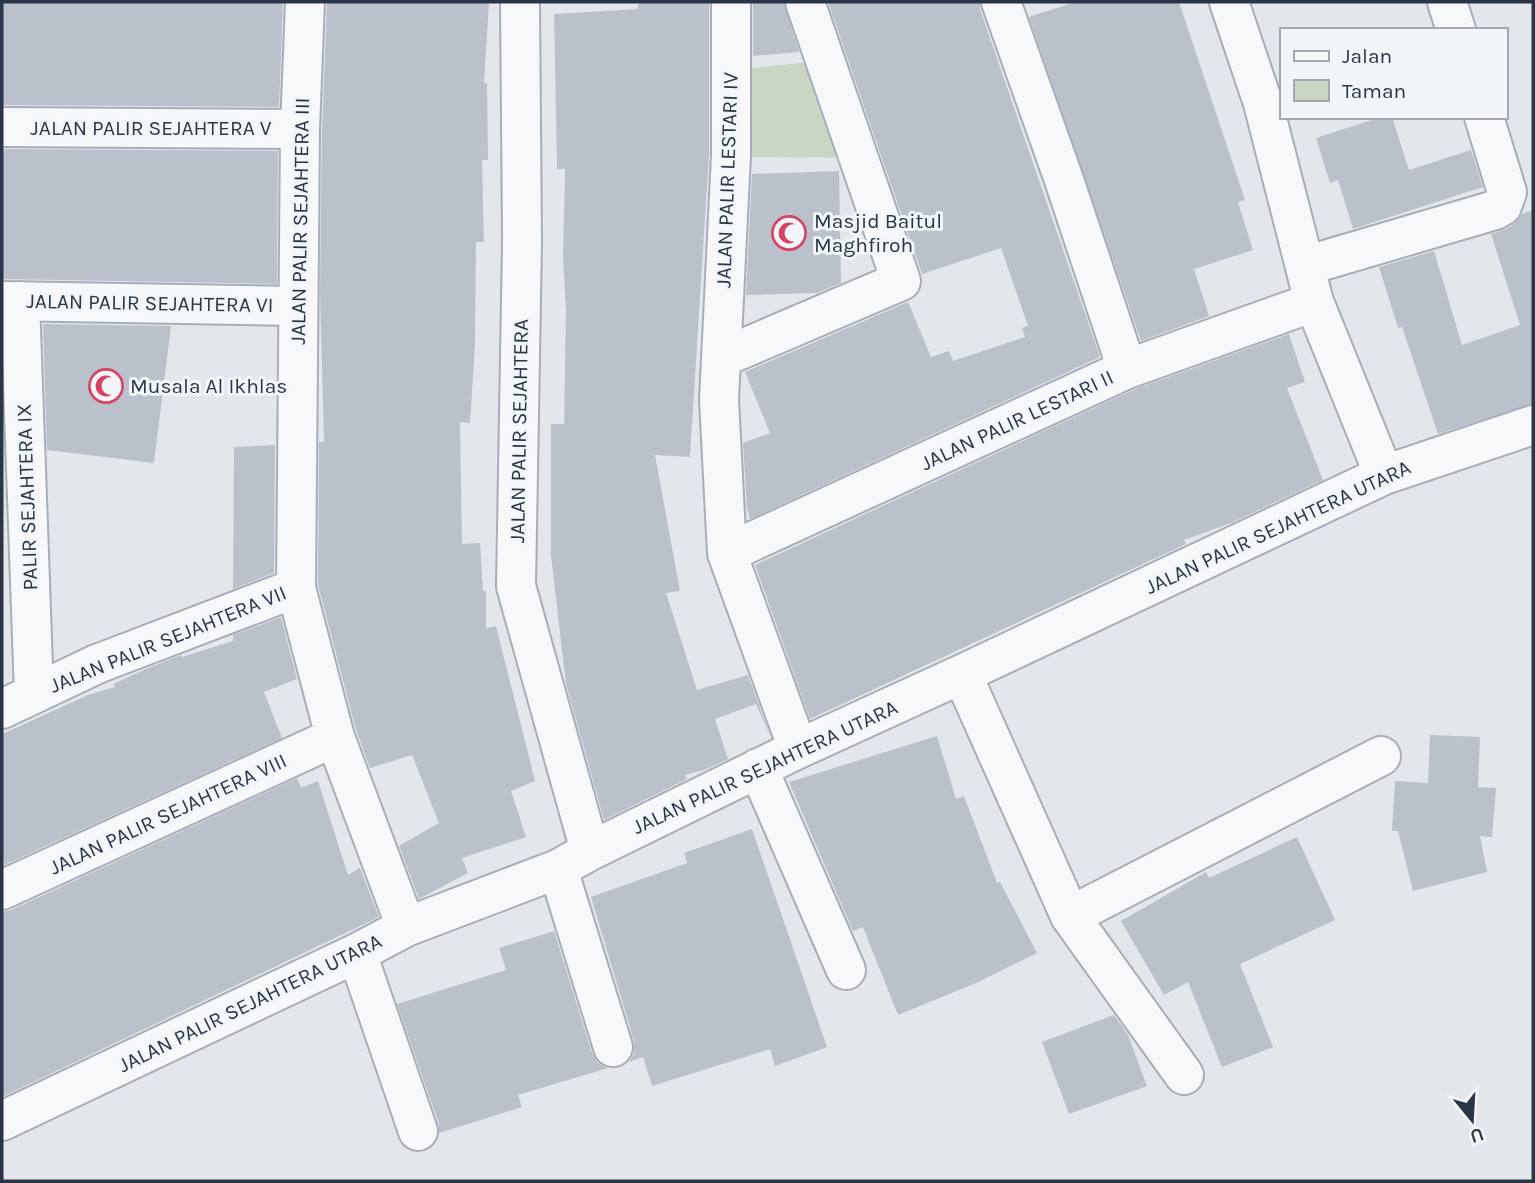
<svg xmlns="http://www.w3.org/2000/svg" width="1535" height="1183" font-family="Karla,sans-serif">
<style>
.green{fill:#cad6c4}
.building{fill:#bac1ca}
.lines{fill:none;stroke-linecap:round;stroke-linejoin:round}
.minor-casing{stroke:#a8aeb7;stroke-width:42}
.minor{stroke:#f6f8fa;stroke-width:38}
.labels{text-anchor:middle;stroke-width:6;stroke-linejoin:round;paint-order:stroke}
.street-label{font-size:21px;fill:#2a3646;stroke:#f3f6f9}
.poi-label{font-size:21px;fill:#2a3646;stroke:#f3f6f9;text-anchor:start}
</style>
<rect width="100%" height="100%" fill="#e3e7ec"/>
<path class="green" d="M819,61l31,97 -114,-1 1,-87z"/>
<path class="building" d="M2,2h281l-4,105 -277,-2z
M327,2h162l-5,81h3l1,77h-6l2,82h-8l-1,103 -5,78 -10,-1 2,122 18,-1 3,48h3v37l10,-2 39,155 -24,10 15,46 -64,21 6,15 -49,26 -20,-53 40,-23 -27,-68 -42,13 -14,-38 -38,-145 1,-143h5l-4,-150 2,-162z
M638,2h71v152l-19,303 -35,-2 25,136 -14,2 31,97 51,-15 23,63 -15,-34 -41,15 13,40 -21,10 -22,6 2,4 -83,41 -38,-136 -15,-128v-132h13l2,-114 -3,-54 2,-87h-8l-3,-155 84,-5z
M753,2h31l15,50 -46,4z
M828,2h152v7l120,348 -350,162 -3,-11 -4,-65 27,-10 -25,-61 163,-70 23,55 18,-6 4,10 72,-24 -3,-9 6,-2 -27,-78 -79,26z
M1075,2h104l66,198 -7,2 15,48 -59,19 15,47 -68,25 -112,-324z
M1381,117h11l17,53 62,-20 12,37 -130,42 -15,-49 -8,3 -14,-45z
M2,149l276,2 -1,133 -275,-5z
M839,171l2,112 -24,10 -71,2 6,-121z
M1533,210v194l-95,30 -36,-107 -4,1 -19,-61 55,-16 28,94 58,-20 -29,-91 15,-5 8,-5 8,-10z
M43,324l128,2 -17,137 -107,-13z
M1289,334l16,48 -18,6 36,92 -92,43 -47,17 2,4 -376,175 -55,-154 380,-176z
M275,445l-1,128 -41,16 1,-142z
M281,617l16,62 -33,13 18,46 -280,128v-132l86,-39 27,-8 -2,-3 35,-16 33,-13 1,2 51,-16v-6z
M1430,735l50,2 -2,50 18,1 -4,49 -12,-1 7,36 -74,19 -15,-60h-6l3,-50 33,2z
M937,736l19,63 8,-3 33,87 3,-1 37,71 -61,30 -78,32 -35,-88 -10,4 -64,-149z
M297,778l4,10 17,-7 30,94 12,-7 19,49 -377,180v-185l9,-2z
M752,829l75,218 -52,19 -5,-17 -118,37 -9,-29 -14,5 5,-9v-12l-43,-144 96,-34 -3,-10z
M1297,837l38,83 -95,44 33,83 -51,20 -34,-85 -24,13 -43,-74 85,-49 3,6z
M554,931l38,122 6,10 10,5 -90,27 4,12 -83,26v-9l-42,-120 109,-34 -7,-22z
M1114,1015l14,20 19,51 -78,28 -27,-72z"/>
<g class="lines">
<g class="minor-casing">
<path id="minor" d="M305,2l-5,127 -4,459 39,149 71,190
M520,2l2,240 -6,344 74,265
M731,2v153l-12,245 8,153 71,196
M1001,2l62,175 64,192
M1229,2l34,101 51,199 70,173
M1447,2l9,28
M2,127l298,2
M1305,266l190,-56 7,-4 5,-14 -23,-75
M2,301l296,5
M20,301l14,393
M721,358l180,-77 -96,-279
M727,553l400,-184 187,-67
M962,674l108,242 114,159
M2,709l95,-45 199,-76
M758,768l88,202
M558,869l55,178
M2,890l333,-153
M1070,916l311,-160
M357,953l61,178
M2,1121l355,-168 49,-26 152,-58 32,-18 208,-102 164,-75 422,-199 149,-50"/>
</g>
<use href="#minor" class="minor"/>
</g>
<defs>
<g id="mosque-ring" transform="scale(1.75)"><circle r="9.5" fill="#f3f6f9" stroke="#d64364" stroke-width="1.5"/><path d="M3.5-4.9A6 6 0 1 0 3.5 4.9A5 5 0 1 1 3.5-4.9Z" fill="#d64364"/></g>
</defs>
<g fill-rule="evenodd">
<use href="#mosque-ring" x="789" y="233"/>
<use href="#mosque-ring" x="106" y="386"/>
</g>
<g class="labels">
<g class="street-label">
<text x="151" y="135">JALAN PALIR SEJAHTERA V</text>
<text transform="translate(727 180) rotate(-88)" y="7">JALAN PALIR LESTARI IV</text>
<text transform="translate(300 221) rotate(-89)" y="7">JALAN PALIR SEJAHTERA III</text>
<text transform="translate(150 303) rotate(1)" y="7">JALAN PALIR SEJAHTERA VI</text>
<text transform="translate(1017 420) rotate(-25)" y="7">JALAN PALIR LESTARI II</text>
<text transform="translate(519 431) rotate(-89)" y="7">JALAN PALIR SEJAHTERA</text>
<text transform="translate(27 497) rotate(-92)" y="7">PALIR SEJAHTERA IX</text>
<text transform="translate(1278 527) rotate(-25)" y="7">JALAN PALIR SEJAHTERA UTARA</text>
<text transform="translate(168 639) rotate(-22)" y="7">JALAN PALIR SEJAHTERA VII</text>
<text transform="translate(765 767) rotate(-25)" y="7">JALAN PALIR SEJAHTERA UTARA</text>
<text transform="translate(168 814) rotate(-25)" y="7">JALAN PALIR SEJAHTERA VIII</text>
<text transform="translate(250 1003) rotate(-26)" y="7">JALAN PALIR SEJAHTERA UTARA</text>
</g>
<g class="poi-label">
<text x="814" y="228">Masjid Baitul<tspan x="814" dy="24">Maghfiroh</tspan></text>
<text x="130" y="393">Musala Al Ikhlas</text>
</g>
</g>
<rect width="1535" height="1183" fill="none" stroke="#2a3646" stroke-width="7"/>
<rect x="1280" y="28" width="228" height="91" fill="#f3f6f9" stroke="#a3a9b1" stroke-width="2"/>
<rect x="1294" y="51" width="35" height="10" fill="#f6f8fa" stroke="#a3a9b1" stroke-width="2"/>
<text x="1342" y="63" font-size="21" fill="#2a3646">Jalan</text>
<rect x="1294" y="80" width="35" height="21" fill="#cad6c4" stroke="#a3a9b1" stroke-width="2"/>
<text x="1342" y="98" font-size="21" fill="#2a3646">Taman</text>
<g transform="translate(1472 1120) rotate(162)" stroke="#f3f6f9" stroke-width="5" paint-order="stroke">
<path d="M0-5L12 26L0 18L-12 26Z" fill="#2a3646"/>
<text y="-10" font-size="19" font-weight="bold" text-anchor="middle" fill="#2a3646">U</text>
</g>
</svg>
